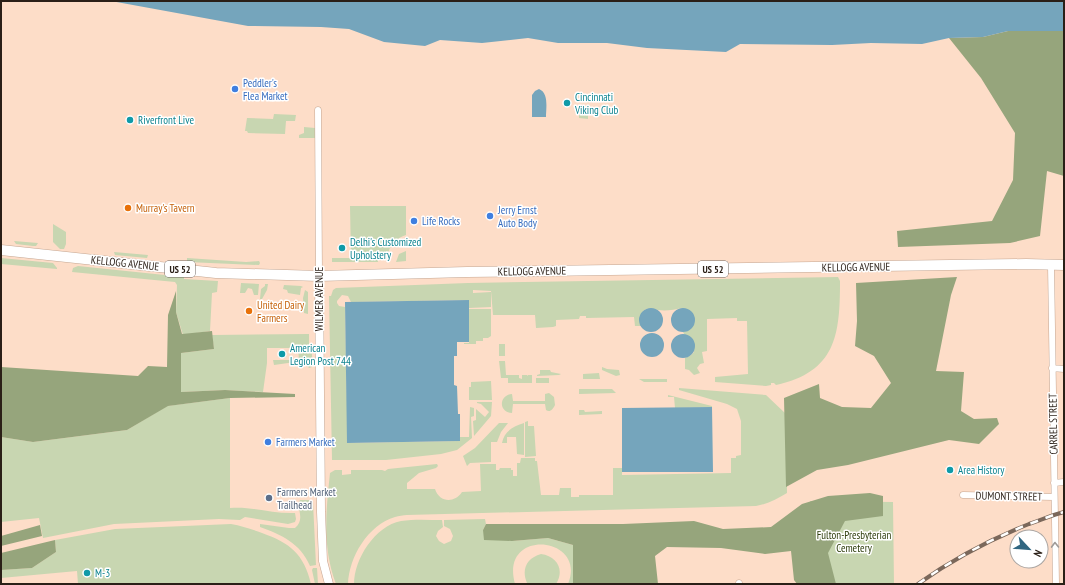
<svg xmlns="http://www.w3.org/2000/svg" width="1065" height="585" font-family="'PT Sans Narrow',sans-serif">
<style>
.green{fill:#c8d6b1}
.forest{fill:#96a57c}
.water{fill:#75a5bc}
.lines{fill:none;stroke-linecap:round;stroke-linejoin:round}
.minor-casing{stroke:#c5a793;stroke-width:7}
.tertiary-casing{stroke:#c5a793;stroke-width:9}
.primary-casing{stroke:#c5a793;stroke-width:11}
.minor{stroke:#fff;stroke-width:6}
.tertiary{stroke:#fff;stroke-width:8}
.primary{stroke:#fff;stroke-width:10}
.rail-casing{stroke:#7b685b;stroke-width:4}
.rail{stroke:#fff;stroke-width:2.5;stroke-dasharray:8;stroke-linecap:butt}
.oneway{stroke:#9f9a97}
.shop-dot{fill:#3f7fe0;stroke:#fff;stroke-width:1.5}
.culture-dot{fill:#0f9aa8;stroke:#fff;stroke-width:1.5}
.food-dot{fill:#e8710a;stroke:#fff;stroke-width:1.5}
.service-dot{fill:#5c6f8a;stroke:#fff;stroke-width:1.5}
.labels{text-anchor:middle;stroke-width:3;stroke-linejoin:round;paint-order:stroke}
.shield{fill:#fff;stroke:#6a625d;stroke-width:1}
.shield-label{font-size:10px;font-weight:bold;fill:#2a1f17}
.shop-label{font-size:11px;fill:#366cbe;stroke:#fff;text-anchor:start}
.culture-label{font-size:11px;fill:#0d838f;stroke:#fff;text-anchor:start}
.food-label{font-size:11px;fill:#c56008;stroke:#fff;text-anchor:start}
.street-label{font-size:11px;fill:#2a1f17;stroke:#fff}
.service-label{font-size:11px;fill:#4e5e75;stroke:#fff;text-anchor:start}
.park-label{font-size:11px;fill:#2d3c0b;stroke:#fff}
</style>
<rect width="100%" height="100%" fill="#fdddc8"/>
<path class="green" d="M579,110h9v9l-9,-1z
M274,114l22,1 -1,6h-9l-1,13 -37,-1 -1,-2h-2l2,-13 26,1z
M304,127l11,1v10h-16v-3l5,-2z
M350,206h56v29c-9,3 -16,9 -18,19h-11l1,8h-46v-4h19z
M53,224l13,8v12l-2,5h-4l-7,-7z
M14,241l24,2 -2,3h-3l-17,-2z
M406,251v10l-10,1 3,-8z
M114,252l34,3 -1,3 -32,-3z
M1,258l52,5 4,5v1l-56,-5z
M187,258l59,4 13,-1 1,2 -1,2 -72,-3z
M78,266l106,11v2l34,2 -1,11 -5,1 -2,38 -27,4 -7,-23 1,-27 -2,-3 -103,-10 1,-4z
M838,277l2,4c0,54 -4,91 -64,104l-2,-2h-3v2l-5,1 -51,-4v-5l33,-3 -1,-53h-10v-3l-30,1v32l-5,1 2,11 -4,1 -3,4 3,5 -6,2 -5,-5 -4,-1v-11l6,-3 3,-3 -11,-20c8,-2 11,-6 11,-14l-13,-10c-6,2 -16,3 -23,2 -7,-1 -15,-4 -17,6 -1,4 -1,6 0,10h-6l-1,-9 -48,1v-2h-6l-1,3 -23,1v6l-3,1 -17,1 -1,-13h-42l-2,-24 -18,-1v3l18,-1v15l-22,1v-8l-118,2 -3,-6 -6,-1 -5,6v2l2,3 6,1 1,51h-6v3h6l2,82 112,-2v-4h9l1,-30 4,1v8l-3,1 1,21 -15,12 -16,4 -55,6h-54l-3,-164h2l2,-6 3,-2 132,-5z
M241,283l18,1 -1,11h-4l-2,-6 -4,-1 -3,5h-5z
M265,284h3l-1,6 -5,9h-2l1,-10 4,-3z
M284,285l17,1 2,1 -2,1 -1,7 -12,-2 -1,-3 -4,-1z
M305,290l3,2v22l-4,-1 -1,-15z
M469,309h22v27l-3,2h-5v3h-7v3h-12v-1h5z
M309,334v14l3,1v18l-3,1 -5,-6 -7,-1v-1l2,-1 -1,-11h-31v15l-4,29 -38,-2 -44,2v-39l33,-4 -2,-14z
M499,344h6v12h-6z
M273,360h22v2l-21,3z
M499,361h6l1,14h13v3l3,1v-4h5l1,1v-1h4v8h-24v-5h-7z
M602,367l5,2 12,1 1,5 -4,1 -14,-6z
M540,370h10l1,2 10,2 -2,1 -22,1v-1l3,-1z
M599,373l1,6h-17v-5z
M536,378h13v5h-13z
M639,379h28v3h-23z
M491,381l1,19h-23v-13h2v-5z
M679,388l87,7 20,19 1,79c-10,6 -19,11 -31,13l-349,9c-4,0 -8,1 -12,2 -27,8 -46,40 -47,67h-12c-14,-37 -10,-73 -6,-111l5,-3h7v5l9,-1v-4h31l3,1 3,-2 49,-5 1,2 -2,2 -17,5 -12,10v6h28c4,13 19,15 27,3l19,-1 -1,-27h16v6h3l1,-2h11v2h2v6h4v-13h3l1,-5h14v3h2l4,34h18l1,-7h11v9h8v-2h34v-27h9v7l109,-2v-15h5v-2l5,-1v-34l-4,-12 -10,-5 -48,-14z
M579,389h33l4,4 -37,1z
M549,393l5,4 1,8c-2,4 -5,8 -9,5l-1,-6h-32l-1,9c-14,-1 -13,-18 0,-19l1,7h32v-7z
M668,395l44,11v1l-37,1 -1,-11h-6z
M230,398v110c22,-2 43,6 65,5l1,6 -1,3 -7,2 -43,-7 -5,3 -21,-1 -105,5 -71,14 -4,-20 -38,4v-85l32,5 94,-12 40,-24z
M477,402h15l-1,14 -17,20 -1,-15 3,-1v-11l9,8 4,-5 -8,-8 -4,-1z
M579,410h5l1,2 17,-1v3l-23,1z
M528,421v5h6l2,30 -11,1v-35z
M499,423h9l-7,9 -4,10h-6v20l-21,1 -3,3 -4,-10 12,-8z
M524,423v32l-7,-1 -1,-17h-9v6h-5c2,-12 12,-17 22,-20z
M300,500h9l4,2 3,63 -6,1c-10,-23 -28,-31 -50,-39v-3l29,4h6c8,-7 5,-14 3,-24z
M810,501l83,1 1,82h-77z
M485,519l1,5 -3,6 29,11 36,-3 25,7v39h-5c20,-48 -69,-57 -53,0h-161c0,-25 21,-58 47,-63 13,-2 28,-1 41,-1l1,7 -5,4 -2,5 3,5 5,3 7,-3 2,-5 -3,-7 -6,-3v-6z
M231,524c11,2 20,5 31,9 28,10 42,21 49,51h-233l-1,-13 -76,7v-8l31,-2 24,-16 -1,-12 60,-11z
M541,554c16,2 24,16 15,30h-28l-1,-1c-6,-14 0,-25 14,-29z
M313,568h4l1,16h-3l-3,-14z"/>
<path class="forest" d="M1008,31h56v145l-17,-5 -7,65 -30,7 -112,4 -1,-16 95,-10 21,-41 2,-47 -34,-55 -32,-40 34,-1z
M957,277l-6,18 -15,76 28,1 -3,39 13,8 23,-1 2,6 -20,20 -30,-4 -101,25 -31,5 -31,17 -2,-89 35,-14 1,14 22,9 29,1 20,-25 -17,-27 -19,-10 2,-25 -1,-38z
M176,291v21l6,22 30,-3 2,18 -33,4v39l44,-2 70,4v3l-65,1 -62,8 -41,24 -94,12 -32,-5v-70l137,9 10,-10 19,1 1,-52z
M870,493l13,3v20l-38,5 -17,32 8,31h-39l-3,-4 -3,-29 -26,3 -44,-6 -54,-1 -12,9 3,28h-85v-39l-25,-7 -36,3 -28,-1 -1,-10 3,-6h137l71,-3 29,8 48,-2 31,-23 26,-8z
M40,525l2,11 -41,10v-10z
M55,540l1,12 -24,16 -31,2v-17z"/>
<path class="water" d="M111,1h953v30h-56l-25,6 -34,1 -27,6 -51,-1 -39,2 -92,-1 -14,8 -79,-4 -40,-5h-49l-30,-5 -46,5 -42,-3 -15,6 -41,-4 -35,-13 -28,-2 -73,-1z
M539,89c10,4 7,19 7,28h-14v-22l3,-4z
M469,300v42h-12v14h-3v29l3,1 1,28h2v27l-113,2 -2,-141z
M671 320a12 12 0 1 1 24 0a12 12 0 1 1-24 0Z
M639 320a12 12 0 1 1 24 0a12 12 0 1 1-24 0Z
M640 345a12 12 0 1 1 24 0a12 12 0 1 1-24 0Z
M671 346a12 12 0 1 1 24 0a12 12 0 1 1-24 0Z
M712,407l1,65h-91v-64z"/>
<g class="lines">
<g class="minor-casing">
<path id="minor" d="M318,110l1,166
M1051,265l5,319
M1052,368l12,1
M1054,483l10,-1
M963,495l91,2
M739,584v-1"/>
</g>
<g class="tertiary-casing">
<path id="tertiary" d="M319,276l2,236 2,49 6,23"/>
</g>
<g class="primary-casing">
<path id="primary" d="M1,250l215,23 103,3 148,-4 559,-8 38,1"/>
</g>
<use href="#minor" class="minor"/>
<use href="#tertiary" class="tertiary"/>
<use href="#primary" class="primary"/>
<g class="rail-casing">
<path id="rail" d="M918,584c35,-25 71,-44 111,-60 12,-4 23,-9 35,-12"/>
</g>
<use href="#rail" class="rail"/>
</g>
<defs><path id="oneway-chevron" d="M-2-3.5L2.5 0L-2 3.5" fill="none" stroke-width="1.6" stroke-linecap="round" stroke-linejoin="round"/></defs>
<use class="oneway" href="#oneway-chevron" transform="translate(1055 545) rotate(-91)"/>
<g class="shop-dot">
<circle cx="235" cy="89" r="4"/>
<circle cx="490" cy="216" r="4"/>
<circle cx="414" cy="221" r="4"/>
<circle cx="268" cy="442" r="4"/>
</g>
<g class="culture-dot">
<circle cx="567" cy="103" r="4"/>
<circle cx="130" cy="120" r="4"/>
<circle cx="342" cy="248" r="4"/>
<circle cx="282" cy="354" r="4"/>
<circle cx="950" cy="470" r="4"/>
<circle cx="87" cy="573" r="4"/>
</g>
<g class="food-dot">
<circle cx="128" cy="208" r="4"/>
<circle cx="249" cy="311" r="4"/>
</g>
<circle class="service-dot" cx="269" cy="498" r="4"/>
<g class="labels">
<g class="shield">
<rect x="165" y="261" width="30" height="16" rx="3"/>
<rect x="698" y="261" width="30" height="16" rx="3"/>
</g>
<g class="shield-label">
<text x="180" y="273">US 52</text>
<text x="713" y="273">US 52</text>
</g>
<g class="shop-label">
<text x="243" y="87">Peddler's<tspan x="243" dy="13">Flea Market</tspan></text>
<text x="498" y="214">Jerry Ernst<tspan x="498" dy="13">Auto Body</tspan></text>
<text x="422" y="225">Life Rocks</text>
<text x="276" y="446">Farmers Market</text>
</g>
<g class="culture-label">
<text x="575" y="101">Cincinnati<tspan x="575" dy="13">Viking Club</tspan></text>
<text x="138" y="124">Riverfront Live</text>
<text x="350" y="246">Delhi's Customized<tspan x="350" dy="13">Upholstery</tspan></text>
<text x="290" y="352">American<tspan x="290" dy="13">Legion Post 744</tspan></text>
<text x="958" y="474">Area History</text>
<text x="95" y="577">M-3</text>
</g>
<g class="food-label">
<text x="136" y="212">Murray's Tavern</text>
<text x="257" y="309">United Dairy<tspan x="257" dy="13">Farmers</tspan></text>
</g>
<g class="street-label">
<text transform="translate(125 263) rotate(6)" y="4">KELLOGG AVENUE</text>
<text transform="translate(856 267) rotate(-1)" y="4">KELLOGG AVENUE</text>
<text transform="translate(532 271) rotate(-1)" y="4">KELLOGG AVENUE</text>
<text transform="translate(319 299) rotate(-90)" y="4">WILMER AVENUE</text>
<text transform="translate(1053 424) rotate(-91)" y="4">CARREL STREET</text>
<text transform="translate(1009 496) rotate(1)" y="4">DUMONT STREET</text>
</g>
<g class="service-label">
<text x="277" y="496">Farmers Market<tspan x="277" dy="13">Trailhead</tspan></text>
</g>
<g class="park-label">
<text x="854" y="539">Fulton-Presbyterian<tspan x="854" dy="13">Cemetery</tspan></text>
</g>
</g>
<rect width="1065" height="585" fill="none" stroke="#2a1f17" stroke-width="4"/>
<g transform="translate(1029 549) rotate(116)"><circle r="19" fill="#ffffff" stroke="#aaa5a2"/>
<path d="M0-3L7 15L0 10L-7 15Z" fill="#306681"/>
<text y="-6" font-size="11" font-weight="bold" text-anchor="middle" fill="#2a1f17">N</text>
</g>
</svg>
